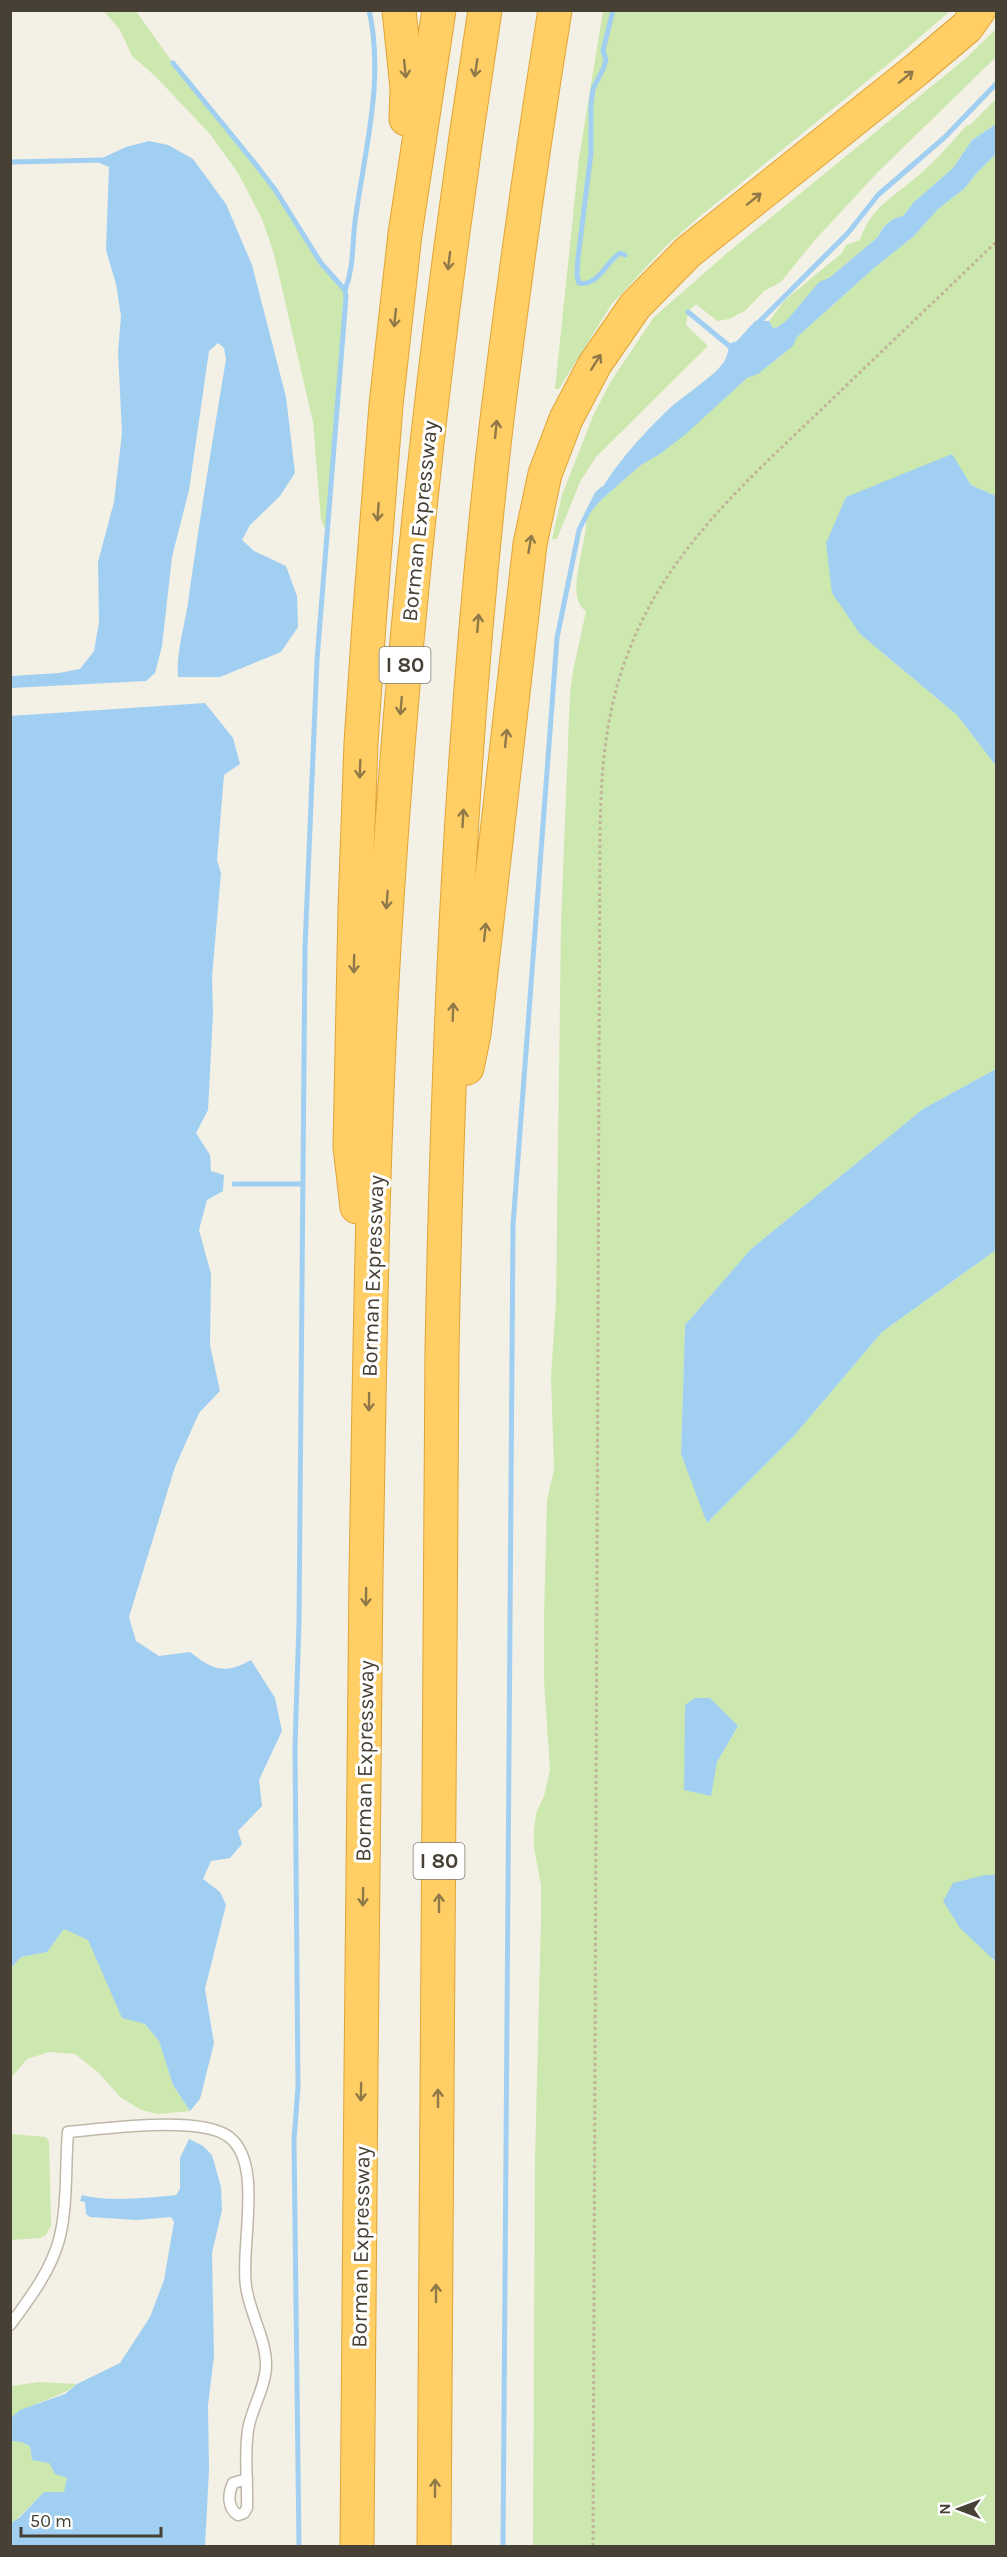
<svg xmlns="http://www.w3.org/2000/svg" width="1007" height="2557" font-family="Karla,sans-serif">
<style>
.green{fill:#cde8ae;fill-rule:evenodd}
.water{fill:#a1cff1}
.lines{fill:none;stroke-linecap:round;stroke-linejoin:round}
.stream{stroke:#a1cff1;stroke-width:5}
.service-casing{stroke:#bfb8a9;stroke-width:13}
.motorway-casing{stroke:#e0a434;stroke-width:35}
.path{stroke:#c1b49a;stroke-width:3;stroke-dasharray:3 3;stroke-linecap:butt}
.service{stroke:#fff;stroke-width:10}
.motorway{stroke:#ffcf66;stroke-width:33}
.oneway{stroke:#907949}
.labels{text-anchor:middle;stroke-width:6;stroke-linejoin:round;paint-order:stroke}
.shield{fill:#fff;stroke:#7e7972;stroke-width:1.5}
.shield-label{font-size:21px;font-weight:bold;fill:#464035}
.street-label{font-size:22px;fill:#464035;stroke:#fff}
</style>
<rect width="100%" height="100%" fill="#f3f0e6"/>
<path class="green" d="M104,11h32l37,52 103,128 45,72 24,27 1,7 -19,237 -6,-14 -8,-98 -39,-168 -12,-35 -24,-46 -28,-39 -55,-58 -23,-20 -12,-26z
M603,11h347l-52,45 -199,161 -33,29 -55,59 -52,84h-4l24,-231z
M996,29v28l-118,115 -64,69 -33,41 -17,9 -18,19 -17,9 -12,2 -21,-17 -8,8 -2,13 22,21 -112,111 -16,25 -23,57h-5l10,-44 31,-79 18,-35 43,-64 72,-63 239,-195z
M996,99v25l-24,16 -19,28 -39,34 -11,14c-10,1 -22,10 -25,21l-49,41c-21,9 -35,48 -56,50l-4,-7 16,-21 57,-47 4,-8 14,-5c9,-27 23,-36 44,-53 23,-17 44,-40 63,-62h3z
M996,154v342l-25,-11 -19,-30 -92,179 97,81 39,51v303l-73,40 -172,140 -66,76 -4,129 27,68 85,-85 89,-105 114,-82v625h-11l7,85 4,2v584h-463l2,-386 6,-241v-34l-7,-37v-18l2,-17 8,-17 6,-26 -6,-90v-64l3,-116 7,-30 -3,-94 5,-75 5,-377 9,-231 3,-22 13,-60c-23,-13 3,-71 0,-94l16,-18 39,-34 19,-11 87,-76c14,-5 44,-27 49,-40l77,-69 41,-33 24,-27 26,-20 12,-15zM710,1698l28,28 -21,36z
M64,1929l25,11 33,77 23,7 14,17 14,44 17,26 -32,3 -17,-4 -21,-13 -21,-24 -24,-19 -26,-2 -22,7 -16,19v-110l10,-11 26,-5z
M11,2134l35,3 3,5 2,83 -5,10 -6,3 -29,2z
M39,2382l38,2c-20,16 -47,18 -66,34v-32z
M11,2441l10,1 9,4 2,14 17,3 18,15 -2,15 -21,-1 -33,33z"/>
<path class="water" d="M996,124v30l-20,20 -12,15 -26,20 -24,27 -41,33 -77,69 -3,8 -35,28 -11,4 -60,55 -27,21 -19,11 -39,34 -16,18c20,-42 50,-77 84,-109 12,-11 49,-35 55,-48 3,-5 3,-12 6,-17l6,-2 18,-20h14l4,7 5,-1 9,-7 32,-38 10,-4 49,-41c4,-11 15,-20 25,-21l11,-14 39,-34 19,-28z
M149,141l19,4 25,14 33,45 26,61 34,132 9,76 -15,23 -30,29 -8,15 12,11 32,15 11,30 1,31 -17,25 -61,25h-42c-2,-28 8,-54 11,-82 11,-79 24,-157 37,-236l-2,-11 -6,-5 -9,8 -20,139 -17,67 -10,89 -7,27 -9,8 -135,7v-12l48,-3 21,-4 14,-18 5,-29 -1,-60 16,-60 8,-69 -4,-81 3,-36 -5,-32 -10,-34 3,-83 -10,-4 -1,-3 28,-13z
M952,454l19,31 25,11v270l-39,-51 -97,-81 -28,-41 -6,-50 20,-46z
M205,703l28,35 7,26 -16,11 -7,85 4,13 -9,104 1,36 -5,97 -12,23 14,22 1,16 13,4 -1,16 -16,9 -8,30 12,44 -1,71 10,46 -21,22 -24,54 -46,150 7,24 23,15 31,-4c23,18 34,23 61,8l24,38 7,33 -23,49 3,26 -24,25 4,13 -12,14 -19,3 -8,18 17,13 6,13 -21,84 9,54 -14,56 -10,12 -17,-26 -14,-44 -14,-17 -23,-6 -34,-78 -24,-11 -17,23 -26,5 -10,11 -1,-1252z
M996,1069v181l-114,82 -89,105 -86,86 -26,-69 4,-129 66,-76 172,-140z
M695,1698h15l28,28 -21,36 -6,34 -27,-6 1,-85z
M985,1875h11v87l-36,-34 -17,-27 10,-18z
M189,2139l14,7 9,9 9,32 1,23 -10,43 2,103 -6,49 1,65 -4,76h-194l1,-24 7,-4 25,-26h20l3,-14 -12,-4 -6,-11 -17,-3 -2,-14 -9,-4 -10,-1v-23l9,-8 45,-16 12,-10 43,-21 30,-46 14,-37 10,-58 -3,-5 -34,3 -47,-3 -4,-3 -1,-12 -5,-1 2,-6c25,7 68,3 94,0l4,-6v-31z"/>
<g class="lines">
<path class="stream" d="M613,10l-10,41 3,8 -2,8 -11,22 -2,15v49l-13,105 -1,18 2,7c19,4 27,-21 41,-30l5,2
M173,63l84,103 19,25 45,72 24,27 1,7 -29,363 -12,287 -6,676 -4,123 3,341 -4,53 5,406
M10,162l95,-2
M345,290c9,-23 7,-44 10,-68 9,-70 30,-141 14,-212
M688,312l45,37
M757,324l91,-91 30,-38 67,-58 51,-53
M234,1184h68
M503,2546l10,-1321 44,-587 22,-108 18,-36 6,-5"/>
<g class="service-casing">
<path id="service" d="M10,2325c20,-27 40,-53 49,-85 9,-34 6,-73 9,-108 37,-3 132,-17 161,5 35,26 11,110 17,149 3,26 20,52 20,79 0,22 -15,44 -18,65 -4,26 0,52 -1,78l-3,5 -6,2c-11,-7 -10,-21 -5,-32l14,-4"/>
</g>
<g class="motorway-casing">
<path id="motorway" d="M399,10l8,78 -1,31
M467,1068l7,-34 56,-490 15,-70 21,-55 29,-55 40,-58 53,-54 228,-182 51,-43 12,-17
M357,1207l-7,-60 5,-238 6,-166 8,-119 17,-219 19,-171 34,-224
M357,2546c3,-323 5,-647 9,-970 4,-226 6,-452 21,-677 19,-298 52,-594 98,-889
M434,2546l8,-1196c6,-311 19,-623 55,-931 17,-137 36,-273 58,-409"/>
</g>
<path class="path" d="M593,2546l7,-1715c1,-63 6,-124 30,-183 39,-100 120,-170 195,-242 57,-55 114,-109 171,-164"/>
<use href="#service" class="service"/>
<use href="#motorway" class="motorway"/>
</g>
<defs><path id="oneway-shaft" d="M-6 0H5M1.5-3L5.5 0L1.5 3" fill="none" stroke-width="1.6" stroke-linecap="round" stroke-linejoin="round" transform="scale(1.5)"/></defs>
<g class="oneway">
<use href="#oneway-shaft" transform="translate(476 68) rotate(99)"/>
<use href="#oneway-shaft" transform="translate(405 69) rotate(84)"/>
<use href="#oneway-shaft" transform="translate(906 77) rotate(-39)"/>
<use href="#oneway-shaft" transform="translate(754 199) rotate(-39)"/>
<use href="#oneway-shaft" transform="translate(449 261) rotate(97)"/>
<use href="#oneway-shaft" transform="translate(395 318) rotate(96)"/>
<use href="#oneway-shaft" transform="translate(596 362) rotate(-58)"/>
<use href="#oneway-shaft" transform="translate(496 429) rotate(-84)"/>
<use href="#oneway-shaft" transform="translate(378 512) rotate(94)"/>
<use href="#oneway-shaft" transform="translate(530 544) rotate(-80)"/>
<use href="#oneway-shaft" transform="translate(478 623) rotate(-85)"/>
<use href="#oneway-shaft" transform="translate(401 706) rotate(95)"/>
<use href="#oneway-shaft" transform="translate(506 738) rotate(-84)"/>
<use href="#oneway-shaft" transform="translate(360 769) rotate(92)"/>
<use href="#oneway-shaft" transform="translate(463 818) rotate(-87)"/>
<use href="#oneway-shaft" transform="translate(387 900) rotate(94)"/>
<use href="#oneway-shaft" transform="translate(485 932) rotate(-84)"/>
<use href="#oneway-shaft" transform="translate(354 964) rotate(91)"/>
<use href="#oneway-shaft" transform="translate(453 1012) rotate(-88)"/>
<use href="#oneway-shaft" transform="translate(369 1402) rotate(91)"/>
<use href="#oneway-shaft" transform="translate(366 1597) rotate(91)"/>
<use href="#oneway-shaft" transform="translate(363 1897) rotate(91)"/>
<use href="#oneway-shaft" transform="translate(439 1903) rotate(-90)"/>
<use href="#oneway-shaft" transform="translate(361 2092) rotate(91)"/>
<use href="#oneway-shaft" transform="translate(438 2098) rotate(-90)"/>
<use href="#oneway-shaft" transform="translate(436 2293) rotate(-90)"/>
<use href="#oneway-shaft" transform="translate(435 2488) rotate(-90)"/>
</g>
<g class="labels">
<g class="shield">
<rect x="379.5" y="647" width="51" height="36" rx="4.5"/>
<rect x="413.5" y="1843" width="51" height="36" rx="4.5"/>
</g>
<g class="shield-label">
<text x="405" y="672">I 80</text>
<text x="439" y="1868">I 80</text>
</g>
<g class="street-label">
<text transform="translate(419 521) rotate(-84)" y="8">Borman Expressway</text>
<text transform="translate(372 1276) rotate(-88)" y="8">Borman Expressway</text>
<text transform="translate(364 1761) rotate(-89)" y="8">Borman Expressway</text>
<text transform="translate(360 2247) rotate(-89)" y="8">Borman Expressway</text>
</g>
</g>
<rect width="1007" height="2557" fill="none" stroke="#464035" stroke-width="24"/>
<g transform="translate(959 2509) rotate(270)" stroke="#ffffff" stroke-width="4.5" paint-order="stroke">
<path d="M0-4.5L10 22L0 15L-10 22Z" fill="#464035"/>
<text y="-9" font-size="16" font-weight="bold" text-anchor="middle" fill="#464035">N</text>
</g>
<path d="M21 2527v9h140v-9" fill="none" stroke="#464035" stroke-width="3"/>
<text x="30" y="2527" font-size="18" fill="#464035" stroke="#ffffff" stroke-width="4.5" paint-order="stroke">50 m</text>
</svg>
